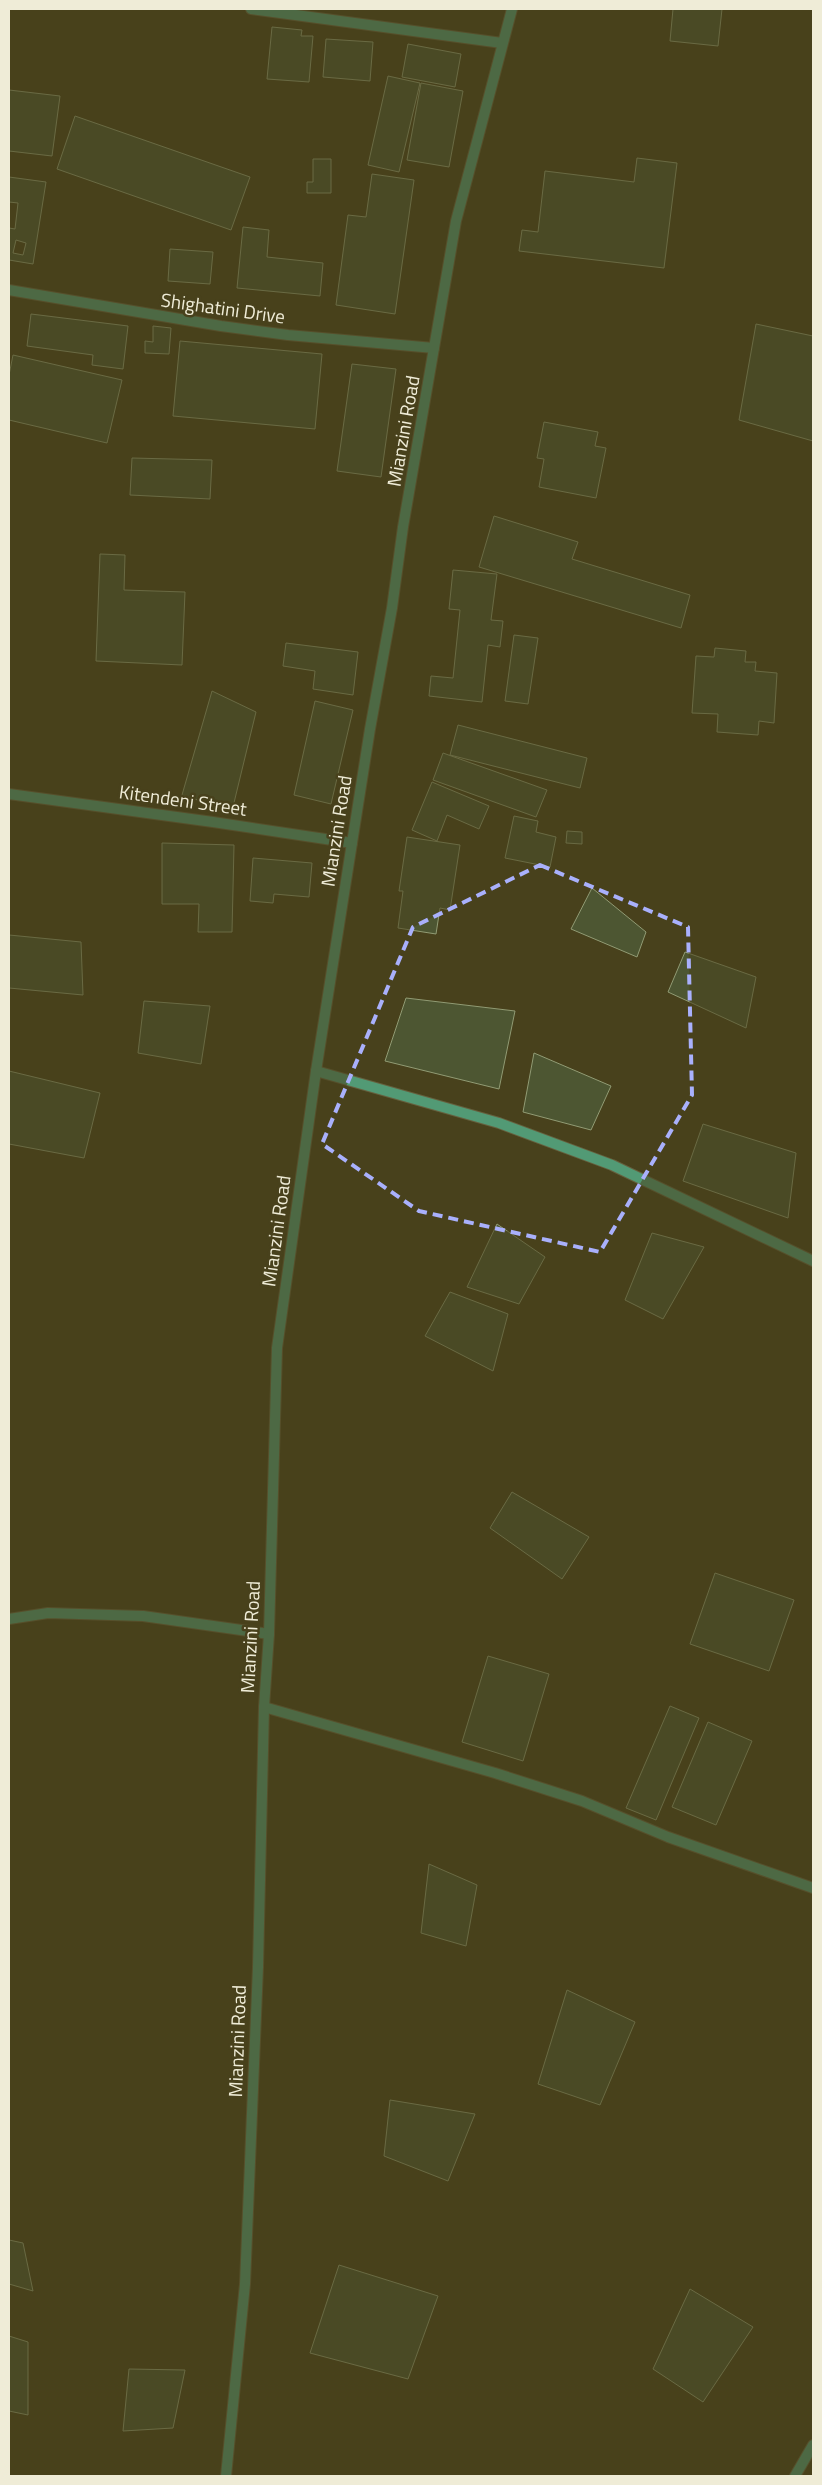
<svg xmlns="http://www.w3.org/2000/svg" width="822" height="2485" font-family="'Titillium Web',sans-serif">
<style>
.building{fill:#4d5632;stroke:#919b74;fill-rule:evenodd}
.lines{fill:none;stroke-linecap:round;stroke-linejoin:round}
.minor-casing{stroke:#66603e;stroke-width:12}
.tertiary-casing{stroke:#66603e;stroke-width:12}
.minor{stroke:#529a75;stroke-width:10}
.tertiary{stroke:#529a75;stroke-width:10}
.marked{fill:none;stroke:#a9b0fc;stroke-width:4;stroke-dasharray:10 6;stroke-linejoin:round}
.labels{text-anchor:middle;stroke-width:5;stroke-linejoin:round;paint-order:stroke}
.street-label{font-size:19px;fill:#efecd7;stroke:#48411c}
</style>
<rect width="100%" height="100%" fill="#48411c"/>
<path class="building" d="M673,9h49l-4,37 -48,-5z
M272,27l30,3 -1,6h12l-4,46 -42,-3z
M326,39l47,3 -3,39 -47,-4z
M408,44l53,10 -6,33 -53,-10z
M388,76l32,7 -21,89 -31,-7z
M421,83l42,8 -14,76 -42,-7z
M9,90l51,6 -8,60 -43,-5z
M75,116l175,61 -19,53 -174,-61z
M637,158l40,5 -13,105 -145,-17 3,-21 16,2 7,-61 89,11z
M313,159h18v34h-24v-11h6z
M372,174l42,6 -19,134 -59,-9 12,-90 18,2z
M9,177l37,5 -13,82 -24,-4v-32l6,1 3,-26 -9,-1zM16,240l10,3 -3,12 -10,-2z
M243,227l26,3 -2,27 56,6 -3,33 -83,-8z
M170,249l43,3 -3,32 -42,-3z
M31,314l97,12 -5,43 -31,-4 1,-10 -66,-9z
M756,324l57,12v105l-74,-21z
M153,326l18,2 -2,26 -24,-1v-12l8,1z
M180,341l142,13 -7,75 -142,-13z
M13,355l109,25 -15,63 -98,-23v-45z
M352,364l44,5 -15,108 -44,-6z
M544,422l54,10 -3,14 11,2 -10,50 -57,-11 5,-28 -7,-1z
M132,458l80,2 -2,39 -80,-4z
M494,516l84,26 -6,17 118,36 -9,33 -202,-61z
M100,554l25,1 -1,35 61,2 -3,73 -86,-4z
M453,570l44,4 -6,46 12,1 -3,26 -12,-2 -6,57 -53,-6 2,-20 22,2 7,-68 -11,-1z
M514,635l24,3 -10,66 -23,-3z
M286,643l72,9 -5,43 -40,-6 2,-18 -32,-5z
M715,648l31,3 -1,11h11l-1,9 22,2 -3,50 -15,-2 -1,14 -41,-3 1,-18 -26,-1 4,-57 18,1z
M212,691l44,21 -24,99 -50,-16z
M315,701l38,9 -22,94 -37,-9z
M458,725l129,33 -7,30 -130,-33z
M443,753l104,37 -11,27 -103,-37z
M432,782l57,24 -10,23 -32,-14 -10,26 -25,-11z
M514,816l24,5 -2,11 20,5 -6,30 -45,-9z
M567,831l15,1v12l-16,-1z
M407,837l53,8 -10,65 -10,-2 -4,26 -38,-6 5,-37h-4z
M162,843l72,2 -2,87h-34l1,-28h-37z
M253,858l59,5 -3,34 -35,-3 -1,9 -23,-2z
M592,888l54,44 -9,25 -66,-28z
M9,935l72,7 2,53 -74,-7z
M685,952l71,25 -10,51 -78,-36z
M406,998l109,13 -16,78 -114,-28z
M144,1001l66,5 -9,58 -63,-11z
M534,1053l77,33 -20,44 -68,-18z
M9,1071l91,22 -16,65 -75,-14z
M703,1124l93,29 -8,65 -105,-37z
M497,1224l48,33 -26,47 -52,-17z
M652,1233l52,14 -41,72 -38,-19z
M450,1292l58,22 -15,57 -68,-35z
M512,1492l77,45 -27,42 -72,-51z
M715,1573l79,27 -25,71 -79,-27z
M488,1656l61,18 -26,87 -61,-19z
M670,1706l29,12 -43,102 -30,-12z
M708,1722l44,19 -36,84 -44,-18z
M429,1864l48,21 -11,61 -45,-13z
M567,1990l68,32 -35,83 -62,-21z
M390,2100l85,14 -27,67 -64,-25z
M9,2240l14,3 10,48 -24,-7z
M339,2265l99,31 -30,83 -98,-26z
M690,2289l63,38 -50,75 -50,-33z
M9,2336l19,6v73l-19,-4z
M129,2369l56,1 -12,58 -50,3z"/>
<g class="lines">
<g class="minor-casing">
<path id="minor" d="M251,9l251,34
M9,290l212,36 67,9 146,13
M9,794l204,28 139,21
M316,1071l183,52 113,42 201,96
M9,1619l39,-6 95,3 126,18
M264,1707l231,66 87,28 86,36 145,51
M795,2476l18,-31"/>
</g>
<g class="tertiary-casing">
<path id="tertiary" d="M226,2476l19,-192 13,-317 6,-260 5,-73 8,-286 39,-277 54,-342 22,-121 11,-81 53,-306 56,-212"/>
</g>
<use href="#minor" class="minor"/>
<use href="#tertiary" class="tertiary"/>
</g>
<path d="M0 0H822V2485H0ZM540,865l148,62 4,168 -92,157 -181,-41 -97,-67 91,-217z" fill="#48411c" fill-opacity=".55" fill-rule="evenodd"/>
<path class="marked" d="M540,865l148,62 4,168 -92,157 -181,-41 -97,-67 91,-217z"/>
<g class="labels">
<g class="street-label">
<text transform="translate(223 308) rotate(8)" y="7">Shighatini Drive</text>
<text transform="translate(403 431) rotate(-80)" y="7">Mianzini Road</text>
<text transform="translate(183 800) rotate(8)" y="7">Kitendeni Street</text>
<text transform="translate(336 831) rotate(-81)" y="7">Mianzini Road</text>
<text transform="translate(276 1231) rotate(-82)" y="7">Mianzini Road</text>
<text transform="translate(250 1637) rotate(-87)" y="7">Mianzini Road</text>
<text transform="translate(237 2041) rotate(-88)" y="7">Mianzini Road</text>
</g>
</g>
<rect width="822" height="2485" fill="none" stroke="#efecd7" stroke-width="20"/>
</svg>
